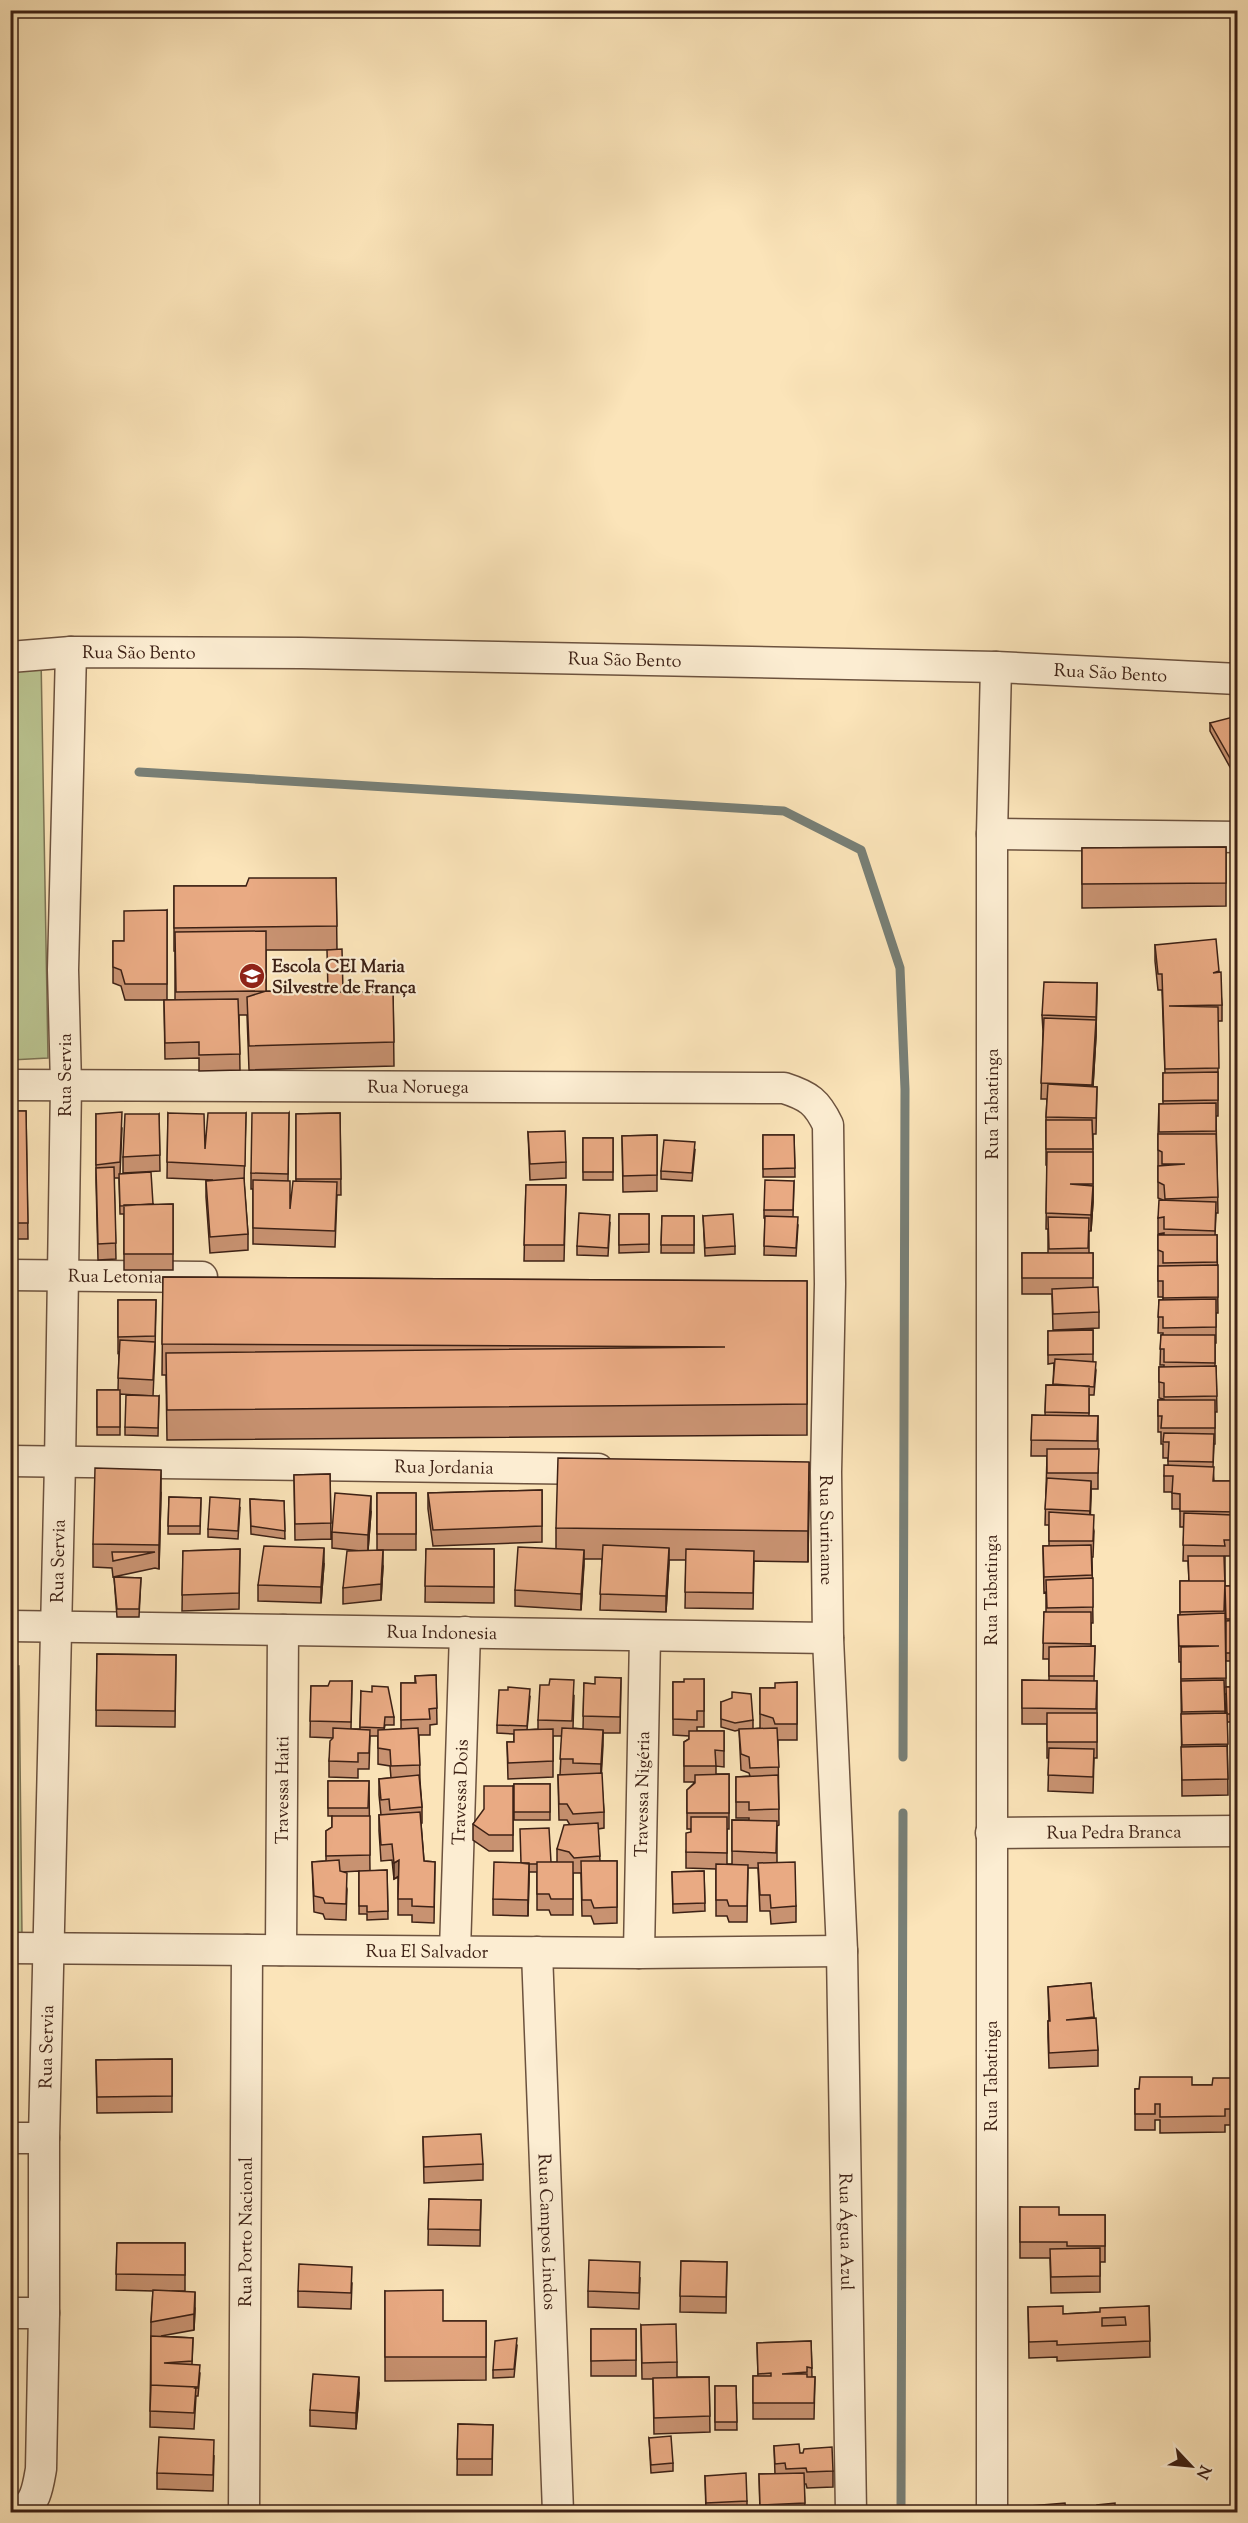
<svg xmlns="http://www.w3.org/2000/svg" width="1248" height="2523" font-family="'Sorts Mill Goudy',serif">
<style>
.green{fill:#bbc592;stroke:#7c7354;stroke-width:1.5}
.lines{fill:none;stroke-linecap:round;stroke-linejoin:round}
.stream{stroke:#787f76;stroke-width:9}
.minor-casing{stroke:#6c523e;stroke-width:33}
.minor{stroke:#fcedd2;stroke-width:30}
.wall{fill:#c89271;stroke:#3d2115;stroke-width:1.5;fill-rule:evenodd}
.shaded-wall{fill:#a3775c;stroke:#3d2115;stroke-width:1.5}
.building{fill:#e9aa83;stroke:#3d2115;stroke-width:1.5;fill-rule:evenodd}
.labels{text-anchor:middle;stroke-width:4.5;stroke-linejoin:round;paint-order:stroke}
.street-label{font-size:18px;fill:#3d2115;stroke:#fcedd2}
.poi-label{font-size:18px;font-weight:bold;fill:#3d2115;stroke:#fcedd2;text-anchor:start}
</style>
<rect width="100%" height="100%" fill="#fbe4b9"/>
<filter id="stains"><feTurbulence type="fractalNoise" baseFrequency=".00333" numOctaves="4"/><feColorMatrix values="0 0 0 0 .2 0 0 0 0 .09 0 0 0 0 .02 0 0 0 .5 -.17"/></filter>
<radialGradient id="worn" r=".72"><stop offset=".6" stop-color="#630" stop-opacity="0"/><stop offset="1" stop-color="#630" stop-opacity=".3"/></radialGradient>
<path class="green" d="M41,656l7,402 -37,2v-399z
M10,1666h9l3,269h-11z"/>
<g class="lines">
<path class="stream" d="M139,772l645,39 77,39 39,118 5,121 -2,668
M901,2512l2,-699"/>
<g class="minor-casing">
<g id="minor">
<path id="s1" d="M10,657l61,-5 231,1 694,14 242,12"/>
<path d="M992,834l246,3"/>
<path id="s2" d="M10,1085l774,3c25,8 33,14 44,37l2,159 -4,188 2,166 14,313 9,561"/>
<path id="s3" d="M10,1275l192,2"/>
<path id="s4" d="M10,1461l588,8"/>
<path id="s5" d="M10,1626l818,12"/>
<path id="s6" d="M991,1833l247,-2"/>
<path id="s7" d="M10,1948l629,5 203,-2"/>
<path id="s8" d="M281,1950l2,-320"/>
<path id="s9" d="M455,1951l10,-319"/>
<path id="s10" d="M537,1952l21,560"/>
<path id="s11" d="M639,1953l6,-317"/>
<path d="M10,2138h34"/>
<path d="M10,2313h34"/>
<path id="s12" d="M20,2512c16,-8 18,-26 21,-43l3,-156v-175l16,-675 6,-378 -3,-115 8,-318"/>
<path id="s13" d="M244,2512l3,-562"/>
<path d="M992,2512v-1678l4,-167"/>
</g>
</g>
<use href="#minor" class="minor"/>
</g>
<path class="wall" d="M1210,723l28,2v39l-7,5 -21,-38z
M1226,847v59l-144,2v-60z
M336,878l1,72 6,42h50l1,74 -145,4 -2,-55h-8l1,55 -41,1v-13l-34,1 -1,-59h11v-49h-1v-65h72zM266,950h63l-1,42 -62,-1z
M167,910v90h-42l-4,-14 -8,-3v-42h11z
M1155,945l64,27 3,33v16h-4v95h-2l2,97h-2l-1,22h2l1,78h-2v30h-1v23h1l1,46h-2v32h-1l-1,23 1,14h24v47h-6v28h-7v30h13v75h-12l-1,-65 1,91h12v35h-11l1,73 -46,1 -1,-115v-19h-2l-1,-47h2v-34h9l-1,-20h-5l1,-34h-4v-18h-8v-17h-8v-16l4,-11v-7h-5v-14h-2v-12h-3v-32h6v-1l-5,-1v-31h5v-2h-4l1,-30h2v-2h-5l1,-33h4v-3h-5v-62h6v-2l-6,1v-16l5,-18 -5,-2v-64l1,-30h4v-31h2l-3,-83h-4l-3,-29zM1224,1694h2v19h-1z
M1097,983l-1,53 -3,51h4l-1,47h-3v68l-2,29h-2v22h4v34l6,25v16l-46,2 -1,-36h-30v-41h26v-24h-2l1,-64h-1v-48l1,-18h-6l2,-68 -1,-16z
M10,1111h16l2,128h-11l-2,-5v19h-5z
M168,1113l37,36 41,-36 -2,69 4,52v16l-38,3 -4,-56v-16l7,-1 -46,-2z
M289,1113l-1,68 2,27 6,-27v-67l44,-1 1,82h-4l-2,52 -82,-3v-55h-2v-16z
M96,1114l26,14 -2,46 33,31 20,-1v66h-49v-56h-4l-1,-36h-5l2,81 -18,1 -2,-79z
M159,1114l1,57 -37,2v-16z
M528,1132l38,30v16l-36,2z
M657,1135v56l-34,1 -1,-56z
M763,1135h31l1,42h-32z
M583,1138h30v42h-30z
M695,1150l-3,31 -31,-2v-8z
M794,1181l-1,36 5,8 -2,31 -32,-1 1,-37h-1v-8z
M526,1185h40l-2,76h-40z
M619,1214h30v38l-30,1z
M662,1216h32v37h-33z
M703,1216l32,30v8l-30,2z
M610,1223l-2,33 -31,-1v-9z
M163,1277l644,4v154l-640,5 -1,-65h-4z
M118,1300h38l-1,52 -2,44 -33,-2v41h-23v-45h21l1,-38 -1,1z
M1093,1330v32l3,8 -2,25h-5v21h9v73h-7l-1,26 4,16 -1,26h-1l1,66h-2v23h4l-1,35h3v77h-3l-1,35 -45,-2 1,-33h-2v-34h-25v-44l27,1v-22h-6l1,-47h2v-20l-2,1 -1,-47h6v-21h-4l2,-69h-16l1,-41 13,1 1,-31h7l1,-22 -6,1v-33z
M159,1396l-1,40 -33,-1v-8z
M330,1474l1,65 -36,1 -1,-65z
M542,1490v52l-109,4 -5,-37v-16z
M809,1492l-1,70 -54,-1 -1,48 -68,-1 1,-48h-17l-3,52 -66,-2 2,-51h-18l-3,51 -66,-4v-16l41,-41v-21z
M161,1493l-2,76 -4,-1 -42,9 -1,-9 -19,-1v-23z
M377,1493h39v57h-39z
M169,1497l32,1 -1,36h-32z
M250,1499l34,2 1,38 -34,-5z
M240,1508l-2,31 -30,-2v-8z
M371,1512l-3,38 15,16 -2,34 -38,4v-16l17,-37 -28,-3v-16z
M240,1549l-1,60 -57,2 1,-60z
M426,1549h68v54l-69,-1z
M324,1564l-3,39 -63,-2v-16z
M114,1577l27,1 -2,39h-22z
M97,1654l79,1 -1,72 -79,-1z
M436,1675l1,49 -7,1v10h-11l1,46 2,26v16h-1l3,38 11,1 -1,61 -22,-1v-7h-14v-38l-4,2 -2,-19 -11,1 -2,-30v-16h2l-2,-20v-16l12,-1 -1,-12 -12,-2v-28h-8l-1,33h-11v9l-29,-1v-16l4,-23 -23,-1 1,-51h17l24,-5 -1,48h9l1,-38 33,26v8h-9l-1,5 17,-1v-46h14v-7z
M621,1678l-1,55h-17l-2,40 3,39v16l-6,1 2,32h17v62l-23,1 -3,-8h-9l-1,-43h-8v42h-22l-2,-5h-12v-38h-8l-1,44 -35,-1v-16l28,-36 36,-1v-13l13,-24 -3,-5h-8l-1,-45h9h-7l2,-39h-9v41l-45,2 -1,-37h7v-8l-17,-1v-8l33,-28 -3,33 11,-1v-9l36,-24 -1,32 10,1 1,-46 11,1z
M704,1679v48h-7v4h27v36l-8,-1v8h13v55h-2v35h5v-44h17v-2h-13v-41l14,-1 -1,-3 -8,-3 -2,-40 -4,1 -14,-4v-25l32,18v9l7,-1v-40h15l22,-6v58h-19l1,85 -2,1v37l19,43v16l-25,2 -1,-13h-10l-2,-43h-10l-1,54h-18l-2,-6h-11v-47l-30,-1v-16l5,-20v-3h-4v-39l8,-8h-11v-40l5,-3v-3l-16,-1v-53h11z
M328,1781h41l1,90 17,-1 1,49 -21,1v-6h-8v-43l-17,1 5,17 -1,31 -21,-1 -2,-5 -9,-2 -2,-50 14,-1v-30l6,-4v-11h-4z
M514,1784h36v36h-36z
M513,1786v65h-24l-16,-11v-16z
M704,1871l1,40 -32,2 -1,-41z
M1091,1983l3,36 4,31v16l-49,2 -1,-31v-16h1l-1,-34z
M172,2059v53l-75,1 -1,-53z
M1238,2078v47h-13v7l-65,1v-13h-5v10h-20v-41l57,-4h20z
M423,2137l60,27v16l-59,3z
M429,2199l52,1 -1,46 -52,-1z
M1020,2207l39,8h46v47h-5v30l-49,1 -1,-35h-30z
M117,2243h68v48h-12l22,17 -1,22 -33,6 32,2 -1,26 8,9 -2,23h-2l-2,33 -44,-2 1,-105 2,-31 -37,-1z
M681,2261l46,1 -1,51 -46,-1z
M640,2278l-1,31 -51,-2v-16z
M352,2283l-1,26 -53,-2v-16z
M385,2291l58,30h43v59l-101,1z
M1149,2306l1,51 -93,4v-4l-28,1 -1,-51 35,7 37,-2z
M641,2325l36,37v15h32l1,55 -56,2 -1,-55h-11z
M10,2328l4,17 -1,32h-3z
M591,2329h45v47h-45z
M811,2341l1,36h3l-1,42h-61v-43h5l-1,-33z
M517,2346l-3,31 -21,1v-8z
M715,2386h21l1,44h-22z
M359,2393l-3,36 -46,-3v-16z
M458,2424l35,1 -1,50h-35z
M649,2438l24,25v8l-22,2z
M774,2446l26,7 33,18v16l-26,1 -1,-4h-2l1,28h-45l-1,-38h16z
M214,2456l-1,35 -56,-2v-16z
M705,2476l42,25v11h-41z"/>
<path class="shaded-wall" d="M1238,756v8l-7,5v-9z
M1097,983l-1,53 -4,65v-16l4,-58z
M1093,1186v16l-2,29v-16z
M809,1462v30l-1,70v-31z
M161,1470v23l-2,76v-24z
M1091,1481v16l-1,30v-16z
M371,1496v16l-3,39v-16z
M324,1548v16l-3,39v-16z
M669,1548v16l-3,48v-16z
M383,1550v16l-2,34v-16z
M584,1550v16l-3,44v-16z
M603,1730v16l-2,34v-16z
M399,1860v16l-5,3v-16z
M529,1863v16l-1,37v-16z
M195,2292v16l-1,22v-16z
M359,2377v16l-3,36v-16z"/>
<path class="building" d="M1233,717l5,8v31l-7,4 -21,-37z
M1226,847v36l-144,1v-36z
M249,878h87l1,48 -163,2v-42h72z
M167,910v74h-42l-4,-14 -8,-3v-26h11v-30z
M266,931v60l127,1 1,50 -145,4 -2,-49 19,-6 -90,1 -1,-60z
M1216,939l3,32 -6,2 8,-1 1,33 -53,1 49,1 1,61 -54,1 -3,-95h-4l-3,-29z
M342,949l1,43h-15l-1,-42z
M1044,982l53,1 -1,34 -54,-2z
M238,999l2,55 -41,1v-13l-34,1 -1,-43z
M1044,1018l52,2 -4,65 -51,-2z
M1218,1072v28l-55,1v-28z
M1048,1084l49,3 -1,31 -50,-1z
M1216,1103v28l-57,1v-28z
M10,1111h16l2,112h-11l-2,-6v20h-5v-31h5l-5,-2z
M122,1112l-2,50 -24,3v-51z
M168,1113l36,1 1,35 3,-36h38l-1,53 -78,-4z
M252,1113h37l-1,61 -37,-1z
M340,1113l1,66h-45v-65z
M125,1114h34l1,41 -37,2z
M1046,1120h46l1,29h-47z
M565,1131l1,31 -36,2 -2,-32z
M1158,1134h58l2,63 -53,2 -1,-14 -6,-3v-16l27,-2h-23v-12l-4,-2z
M657,1135v40l-34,1 -1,-40z
M763,1135h31l1,33 -32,1z
M583,1138h30v34h-30z
M664,1140l31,2 -3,31 -31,-2z
M1047,1152h46v32h-23l23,2 -2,29 -45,-2z
M114,1167l2,76 -18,1 -2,-76z
M151,1172l2,32 -33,2 -1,-32z
M244,1178l4,56 -38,3 -4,-56z
M253,1180l37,1v28l3,-28 44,1 -2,49 -82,-3z
M765,1180l29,1 -1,29h-29z
M526,1185h40l-2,60h-40z
M1159,1200l57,2 -1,29 -51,-2v-12l-6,1z
M173,1204v50h-49v-49z
M579,1213l31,2 -2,33 -31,-2z
M619,1214h30v30l-30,1z
M733,1214l2,32 -30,2 -2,-32z
M662,1216h32v29h-33z
M765,1216l33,1 -2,31 -32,-2z
M1048,1217l41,1 -1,30 -39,1z
M1158,1235h59v27l-54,1v-11l-5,-2z
M1022,1253h71v25h-71z
M1218,1265v32l-55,1v-17h-5v-15z
M163,1277l644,4v123l-640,6 -1,-57 559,-6 -563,-3z
M1098,1287l1,25 -46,2 -1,-25z
M1216,1299v28l-53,1v-11h-5l1,-17z
M118,1300h38l-1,36 -37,1z
M1093,1330v24l-45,1v-24z
M1161,1335h54v28l-51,-1v-13h-4z
M120,1340l35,2 -2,38 -35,-2z
M1055,1359l41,3 -2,25 -41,-3z
M1216,1366l1,30 -53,1v-14l-5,-1v-15z
M1046,1385l43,1v27l-44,-1z
M97,1390h23v37h-23z
M126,1395l33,1 -1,32 -33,-1z
M1158,1400h57v28h-54l1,-12h-4z
M1032,1415l66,1 -1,25 -66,-1z
M1164,1433l50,1 -1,28 -45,-1 1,-19h-6z
M1047,1449h52l-1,24h-51z
M558,1458l251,4 -1,69 -252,-3z
M1164,1465l50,2 -1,14h25v31l-58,-1v-17l-8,-1 1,-17h-9z
M95,1468l66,2 -2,75 -66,-1z
M330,1474l1,49 -36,1 -1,-49z
M1047,1478l44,3 -1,30 -45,-2z
M542,1490v36l-109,4 -5,-37z
M335,1493l36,3 -3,39 -36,-3z
M377,1493h39v41h-39z
M169,1497l32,1 -1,28h-32z
M210,1497l30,2 -2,32 -30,-2z
M250,1499l34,2 1,30 -34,-5z
M1049,1512l45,3 -1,26h-44z
M1184,1513l48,2v25h-8l1,6 -42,-1z
M603,1545l66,3 -3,48 -66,-2z
M1091,1545l1,30 -48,2 -1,-31z
M264,1546l60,2 -3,39 -63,-2z
M518,1547l66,3 -3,44 -66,-4z
M240,1549l-1,44 -57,2 1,-44z
M426,1549h68v38l-69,-1z
M686,1549l68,2 -1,42 -68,-1z
M383,1550l-2,34 -38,4 4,-37z
M112,1552h43l-42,9z
M1188,1556h36l1,30v-5h-36z
M114,1577l27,1 -2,31h-22z
M1093,1578v29l-46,1 -1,-28z
M1180,1581h45l-1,30 -44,1z
M1225,1586h13v33h-12z
M1044,1612h47v32l-48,-1z
M1225,1613l1,65 -45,1v-32l38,-1h-40l-1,-31z
M1238,1620v33h-12v-32z
M1095,1646l-1,30h-45v-29z
M97,1654l79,1 -1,56 -79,-1z
M436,1675l1,33 -8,1 1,10 -29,1v-37h15l-1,-7z
M595,1677l26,1 -1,39 -37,-1 1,-33 11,1z
M550,1679l24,1 -2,41 -34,-1 2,-35h9z
M684,1679h20v32h-7v9l-24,-1v-37h11z
M1022,1680l75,1 -1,28 -74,-1z
M1224,1680l1,31 -43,1 -1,-31z
M330,1681h22l-1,41 -41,-1 1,-35h17z
M797,1682v42h-22l-2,-6 -13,-4v-26h15v-5z
M372,1686l16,1 6,30h-9l-1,11 -24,-1 1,-36 11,1z
M508,1687l22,2 -3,37 -30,-1 2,-35h9z
M1226,1687h12v27h-11z
M732,1692l19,2 2,26 -18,3 -14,-4v-17l11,-4z
M1047,1713h50v29h-50z
M1227,1713l1,31 -46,1 -1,-31z
M333,1728l37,2 -1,23h-11v9l-29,-1 1,-20 3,-3z
M418,1728l2,37 -29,1 -1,-16 -12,-2v-18z
M562,1728l41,2 -2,34 -28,-1v-4h-13z
M777,1728l2,39 -29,1 -1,-11 -8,-3 -2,-25z
M553,1729v32l-45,2 -1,-21h7v-12z
M689,1731h35v20l-9,-1 1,16h-32v-24l5,-3z
M1227,1746l1,33 -46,1 -1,-33z
M1049,1748l45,1 -1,28 -45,-2z
M602,1773l2,39 -31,2 -6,-10h-8l-1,-29z
M729,1774v39h-42v-23l8,-7v-8z
M419,1775l3,32 -32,3 -1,-11 -8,1 -2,-21z
M778,1775l1,34 -30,1v-8h-13v-25z
M328,1781h41l-1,27h-40z
M514,1784h36v28h-36z
M484,1786h29v49h-24l-16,-11 11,-15z
M420,1812l4,49 11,1 -1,45 -22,-1v-7h-14l1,-39 -5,3 -2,-19 -11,1 -2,-30z
M332,1816h38v39l-44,1v-25l6,-4z
M691,1817h36v36l-41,-1v-19l5,-1z
M732,1820l45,1 -1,32 -44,-2z
M598,1823l2,33 -26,2 -5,-6 -12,-3 7,-24z
M549,1828l2,34h-14v2h-8l-8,-1 -1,-34z
M339,1860l1,11 7,2 -1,31 -21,-1 -2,-5 -9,-2 -2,-34z
M581,1861h36v46l-23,1 -3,-8h-9z
M494,1862l35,1 -1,37 -35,-1z
M537,1862h36v37h-22l-2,-5h-12z
M795,1862l1,44 -25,2 -1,-13h-10l-2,-32z
M716,1864l32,1 -1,41h-18l-2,-6h-11z
M387,1870l1,41 -21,1v-6h-8v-35z
M704,1871l1,32 -32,1 -1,-32z
M1091,1983l3,34 -28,3 30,-2 2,32 -49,3 -1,-32h2l-2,-34z
M172,2059v37l-75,1 -1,-37z
M1140,2077h52v8h20l1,-7h25v31h-13v7l-65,1v-13h-5v10h-20v-25h4z
M481,2134l2,30 -59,3 -1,-30z
M429,2199l52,1 -1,30 -52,-1z
M1020,2207h39v8h46v31h-38v-4h-47z
M117,2243h68v32l-69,-1z
M1100,2248v28l-49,1 -1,-28z
M589,2260l51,2 -1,31 -51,-2z
M681,2261l46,1 -1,35 -46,-1z
M299,2264l53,3 -1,26 -53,-2z
M153,2290l42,2 -1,22 -43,8z
M443,2290v31h43v36h-101v-66z
M1063,2306v8l37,-2v-4l49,-2 1,35 -93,4v-4l-28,1 -1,-35zM1125,2317l1,8 -24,1v-8z
M676,2324l1,38 -35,1 -1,-38z
M10,2328l4,1 -1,32h-3z
M591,2329h45v31l-45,1z
M151,2336l42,2 -1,23 -28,2 36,2 -2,23h-3l1,-1 -45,-2z
M517,2338l-3,31 -21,1 2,-29z
M811,2341l1,27 -5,-1v5l-25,2h25v3h8l-1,26h-61v-27h18v-3l-13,1 -1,-31z
M313,2374l46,3 -3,36 -46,-3z
M709,2377l1,39 -56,2 -1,-40z
M151,2385l45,2 -2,26 -44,-2z
M715,2386h21l1,36h-22z
M458,2424l35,1 -1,34h-35z
M671,2436l2,27 -22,2 -2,-27z
M159,2437l55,3 -1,35 -56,-2z
M799,2444l1,9h3l1,-4 28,-2 1,24 -26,1 -1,-4 -20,1 -1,-6 -10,1 -1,-18z
M746,2473l1,28 -41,2 -1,-27z
M804,2473l1,30 -45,2 -1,-31z
M1065,2503l1,8 32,-1 -1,-5 18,-2v9h-84l-1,-6z
M155,2508l42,3v1h-43z"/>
<defs>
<g id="school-disc" transform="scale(1.35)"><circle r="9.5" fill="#8f2418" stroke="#fcedd2"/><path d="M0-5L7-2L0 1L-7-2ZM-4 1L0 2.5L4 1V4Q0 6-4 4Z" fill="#fff"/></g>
</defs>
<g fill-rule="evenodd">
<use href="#school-disc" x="252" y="976"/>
</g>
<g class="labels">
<g class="street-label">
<text dy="6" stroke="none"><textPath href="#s1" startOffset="129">Rua São Bento</textPath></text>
<text dy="6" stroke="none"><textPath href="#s1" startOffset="615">Rua São Bento</textPath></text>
<text dy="6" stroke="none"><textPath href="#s1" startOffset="1101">Rua São Bento</textPath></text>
<text transform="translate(65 1075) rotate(-90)" y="6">Rua Servia</text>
<text dy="6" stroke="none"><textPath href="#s2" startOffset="408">Rua Noruega</textPath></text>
<text transform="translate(992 1104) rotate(-90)" y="6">Rua Tabatinga</text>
<text dy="6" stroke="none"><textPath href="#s3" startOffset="105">Rua Letonia</textPath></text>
<text dy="6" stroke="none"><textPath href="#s4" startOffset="434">Rua Jordania</textPath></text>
<text dy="6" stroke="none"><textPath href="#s2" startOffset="1239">Rua Suriname</textPath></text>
<text dy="6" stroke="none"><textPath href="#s12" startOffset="958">Rua Servia</textPath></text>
<text transform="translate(991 1590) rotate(-90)" y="6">Rua Tabatinga</text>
<text dy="6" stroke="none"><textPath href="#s5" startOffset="432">Rua Indonesia</textPath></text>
<text dy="6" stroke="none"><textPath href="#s8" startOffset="160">Travessa Haiti</textPath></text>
<text dy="6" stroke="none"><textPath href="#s9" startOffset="159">Travessa Dois</textPath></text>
<text dy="6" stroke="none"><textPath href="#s11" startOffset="159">Travessa Nigéria</textPath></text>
<text dy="6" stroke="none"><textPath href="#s6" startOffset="123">Rua Pedra Branca</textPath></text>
<text dy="6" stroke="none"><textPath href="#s7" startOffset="417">Rua El Salvador</textPath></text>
<text dy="6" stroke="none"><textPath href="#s12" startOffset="472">Rua Servia</textPath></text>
<text transform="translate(991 2076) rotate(-90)" y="6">Rua Tabatinga</text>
<text dy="6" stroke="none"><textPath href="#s13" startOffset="280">Rua Porto Nacional</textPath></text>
<text dy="6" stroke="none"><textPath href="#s10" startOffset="280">Rua Campos Lindos</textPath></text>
<text dy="6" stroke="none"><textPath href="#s2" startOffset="1941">Rua Água Azul</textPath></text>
</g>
<g class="poi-label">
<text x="272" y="972">Escola CEI Maria<tspan x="272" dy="21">Silvestre de França</tspan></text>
</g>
</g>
<rect width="1248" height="2523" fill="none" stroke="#fbe4b9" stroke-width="36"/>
<rect x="12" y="12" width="1224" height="2499" fill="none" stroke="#3d2115" stroke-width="3"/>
<rect x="18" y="18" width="1212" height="2487" fill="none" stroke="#3d2115" stroke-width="1.5"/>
<g transform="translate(1191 2466) rotate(116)" stroke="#fcedd2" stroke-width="4.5" paint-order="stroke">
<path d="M0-4.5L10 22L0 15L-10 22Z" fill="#3d2115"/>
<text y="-9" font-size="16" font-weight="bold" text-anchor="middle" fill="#3d2115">N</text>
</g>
<rect width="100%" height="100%" filter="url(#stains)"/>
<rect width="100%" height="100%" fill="url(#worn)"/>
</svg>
